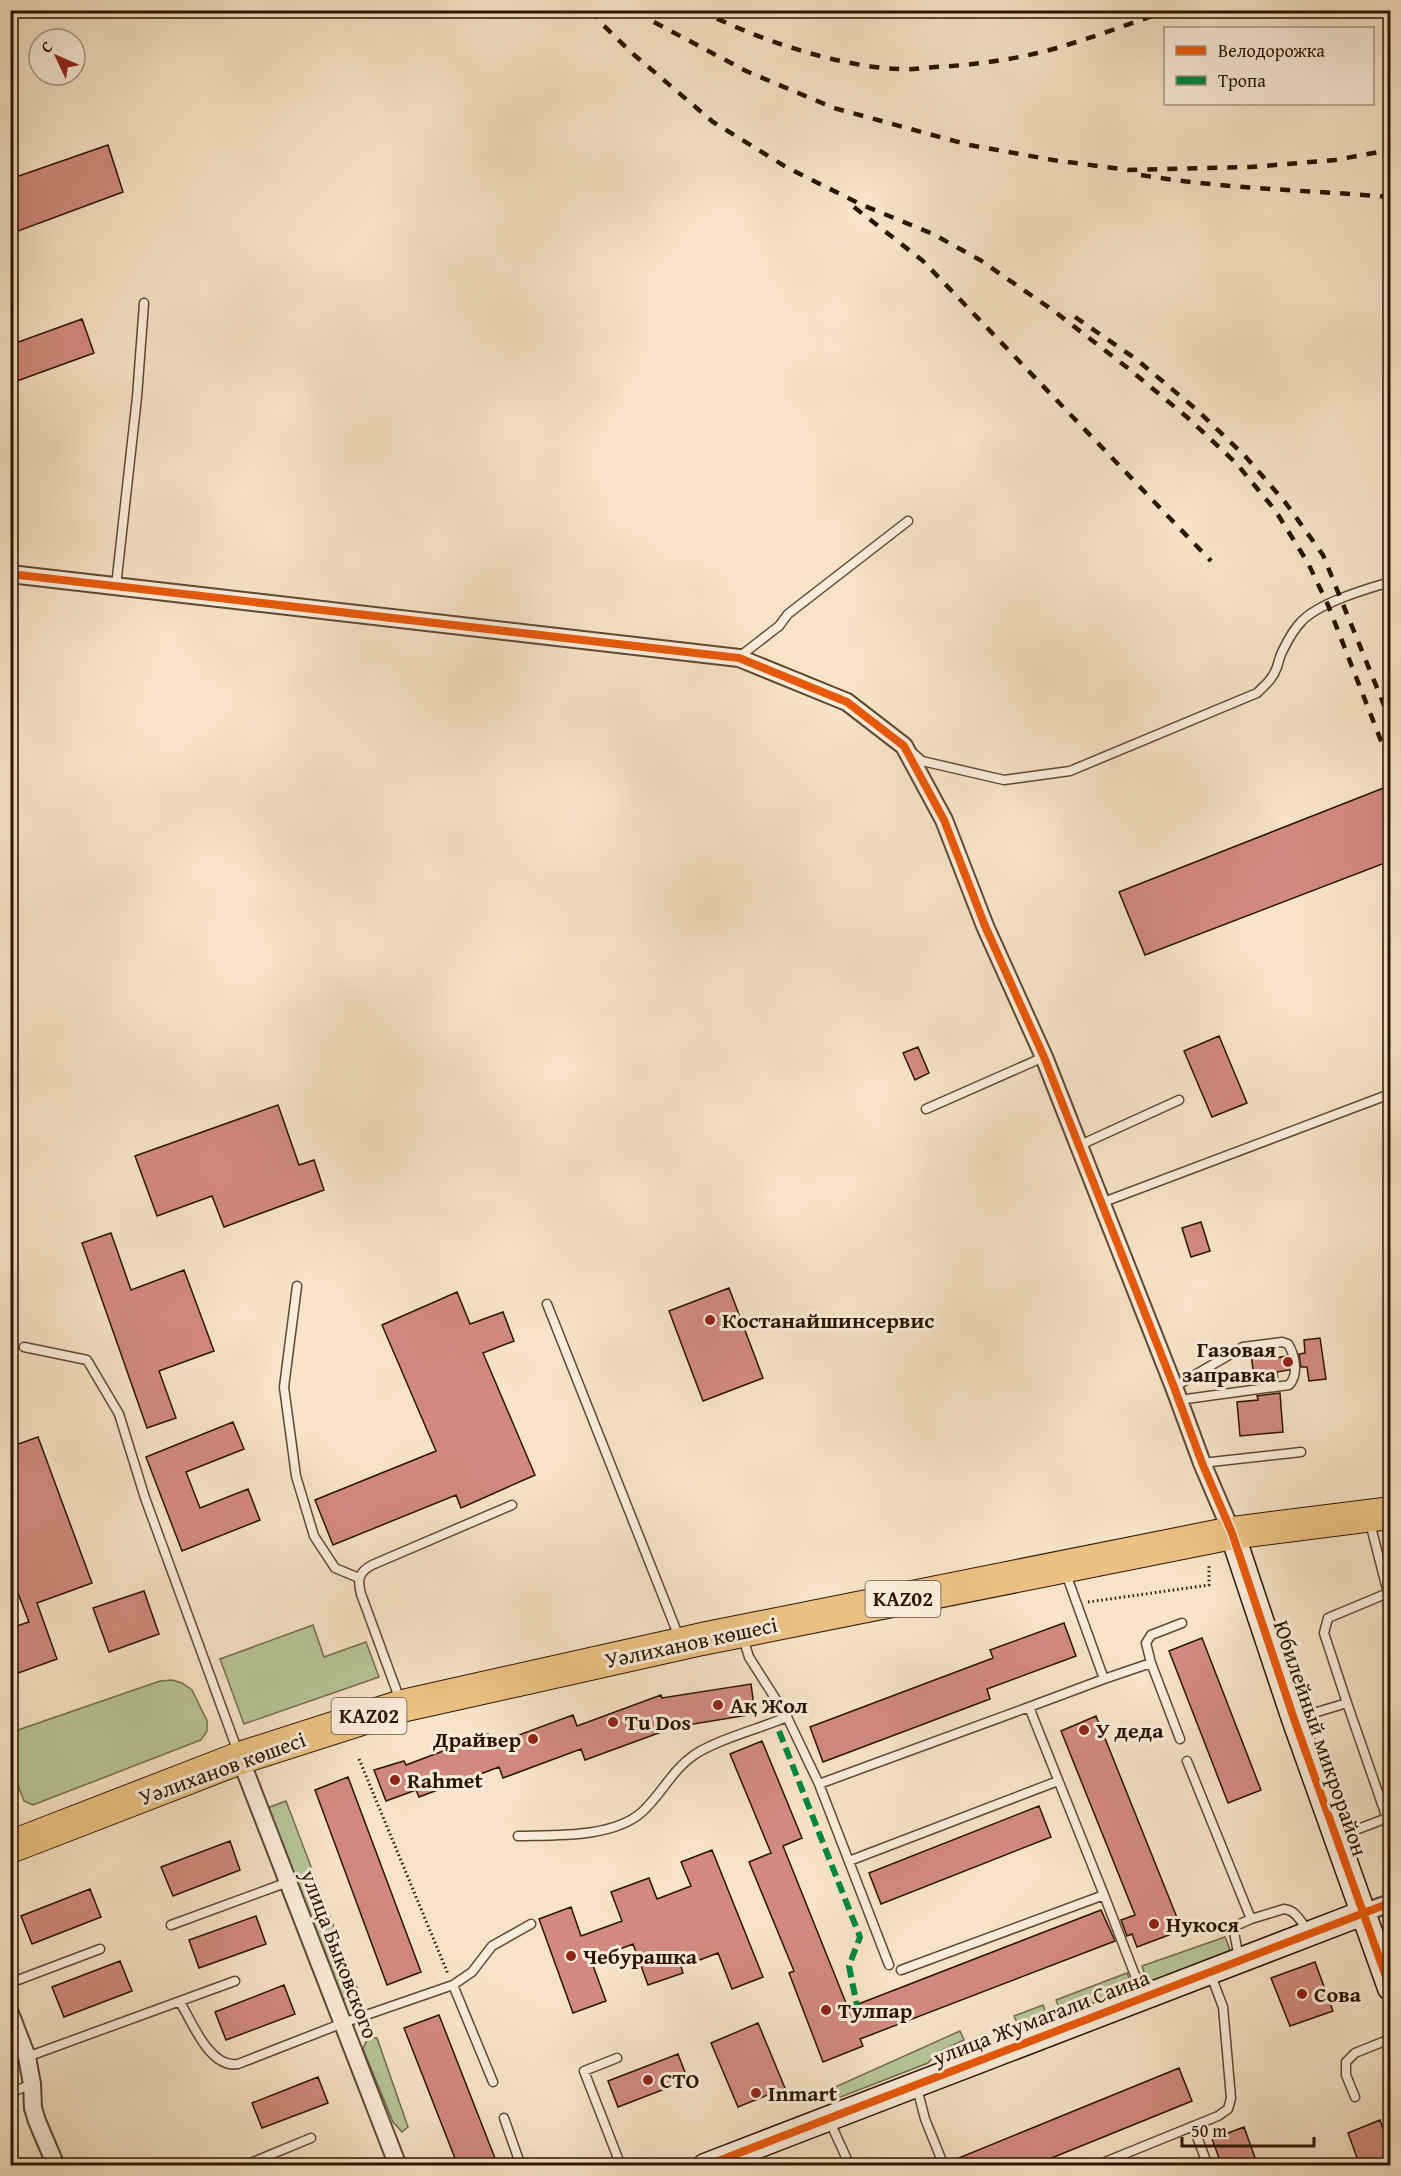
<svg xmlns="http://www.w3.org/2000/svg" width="1401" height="2176" font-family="'Gentium Book Plus',serif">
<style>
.green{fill:#b7c59a;stroke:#726c4d;stroke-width:1.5}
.building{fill:#d28a80;stroke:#2c1300;stroke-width:1.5}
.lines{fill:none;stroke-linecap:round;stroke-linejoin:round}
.lane-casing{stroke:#5f4732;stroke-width:11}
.street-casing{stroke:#5f4732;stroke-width:20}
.secondary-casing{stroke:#2c1300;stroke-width:27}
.highway-casing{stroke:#2c1300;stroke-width:34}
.path{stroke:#2c1300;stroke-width:3;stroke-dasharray:1.5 3;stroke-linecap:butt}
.lane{stroke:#faeddb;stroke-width:8}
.street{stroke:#faeddb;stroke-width:16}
.secondary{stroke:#faeddb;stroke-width:24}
.highway{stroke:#ecc284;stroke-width:32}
.rail{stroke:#2c1300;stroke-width:4.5;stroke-dasharray:10 10;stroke-linecap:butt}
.quiet{stroke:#00873e;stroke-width:6;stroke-dasharray:12 6;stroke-linecap:butt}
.cycleway-casing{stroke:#faeddb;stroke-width:11}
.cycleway{stroke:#e8590c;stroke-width:8}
.poi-dot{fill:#8f2418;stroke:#faeddb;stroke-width:2}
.labels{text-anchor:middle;stroke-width:6;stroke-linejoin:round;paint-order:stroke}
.shield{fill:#faeddb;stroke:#6a5442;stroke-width:1.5}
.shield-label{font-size:21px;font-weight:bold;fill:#2c1300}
.poi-label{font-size:22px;font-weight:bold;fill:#2c1300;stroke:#faeddb;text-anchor:start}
.street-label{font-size:22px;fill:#2c1300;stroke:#faeddb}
</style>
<rect width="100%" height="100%" fill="#f7e3c7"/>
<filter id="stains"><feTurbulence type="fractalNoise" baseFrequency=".00333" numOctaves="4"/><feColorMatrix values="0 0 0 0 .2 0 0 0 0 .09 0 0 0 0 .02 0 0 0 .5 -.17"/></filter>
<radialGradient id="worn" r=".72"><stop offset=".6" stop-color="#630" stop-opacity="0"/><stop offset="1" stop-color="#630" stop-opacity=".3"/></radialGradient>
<path class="green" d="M313,1625l11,32 42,-15 13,35 -135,47 -24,-65z
M172,1680l10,3 10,7 15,31v10l-6,9 -168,65 -9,-4 -13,-34v-32l7,-5 142,-49z
M286,1801l73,192 -18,7 -74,-192z
M1225,1937l5,13 -2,4 -74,27 -8,-3 -4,-12z
M1127,1973l4,10 -3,8 -65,26 -7,-17z
M1043,2005l6,16 -31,4 -4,-9z
M960,2031l4,9 -26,12 -10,11 -95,37 -5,-2 -4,-6z
M368,2037l9,1 31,89 -6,5 -9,-10 -30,-73z"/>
<path class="building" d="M108,145l15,47 -113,42v-55z
M82,319l12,34 -77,28 -7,-19v-17z
M1386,787l4,11v63l-245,94 -26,-63z
M1219,1036l28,67 -35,14 -28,-66z
M918,1047l11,26 -14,7 -12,-27z
M278,1105l21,60 15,-5 10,30 -100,37 -12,-31 -55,20 -22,-60z
M1201,1222l9,29 -19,6 -9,-29z
M111,1233l20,57 53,-20 30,81 -55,20 17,47 -29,10 -65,-185z
M729,1288l34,90 -60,23 -34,-90z
M457,1292l13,32 33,-12 11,29 -31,12 52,122 -74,33 -5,-13 -123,50 -18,-45 121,-49 -54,-126z
M1320,1338l6,41 -17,2 -2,-14h-6l-2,-13 6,-1 -1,-13z
M1275,1350l1,8 11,-2 2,14 -12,2 1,8 -23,3 -4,-28z
M1280,1393l3,39 -43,4 -3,-34 21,-2 -1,-4z
M233,1422l11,27 -58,23 14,36 48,-19 12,31 -78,31 -36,-94z
M38,1437l54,146 -55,20 20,56 -47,17v-48l19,-6 -19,-50v-125z
M144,1591l15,43 -50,18 -16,-44z
M1064,1623l12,33 -89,33 3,10 -167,63 -13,-35 183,-69 -3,-8z
M1202,1638l59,152 -33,13 -59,-152z
M751,1684l4,30 -80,13 -90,33 -4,-11 -78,29 -4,-11 -80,30 -3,-7 -30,11 -12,-31 30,-9 2,4 82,-31 4,11 81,-30 4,11 84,-31 1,3z
M1096,1716l86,214 -45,17 -5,-13 -5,2 -6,-16 14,-5 -74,-184z
M762,1741l40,97 -19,8 65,162 253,-98 14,31 -255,98 3,7 -40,16 -34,-89 5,-2 -45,-109 22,-9 -41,-99z
M348,1777l73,195 -34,13 -72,-195z
M1039,1806l12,31 -170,67 -12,-31z
M230,1841l10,29 -67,26 -12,-29z
M712,1850l51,127 -31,12 -14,-36 -37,14 2,6 -35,12 -15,-41 -42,16 15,41 -33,12 -34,-94 32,-12 10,29 41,-15 -11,-29 38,-14 8,21 34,-13 -10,-24z
M90,1889l11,28 -69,27 -11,-28z
M256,1916l10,28 -67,24 -10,-28z
M120,1961l12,30 -68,26 -12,-30z
M1315,1962l18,49 -43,15 -19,-48z
M284,1985l11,29 -69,26 -11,-28z
M439,2015l59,151h-40l-54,-138z
M758,2023l27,65 -47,19 -27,-64z
M678,2054l10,26 -70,27 -10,-26z
M1179,2068l13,33 -160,65h-82l-1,-4z
M318,2077l10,26 -66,25 -10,-25z
M1380,2120l10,28v18h-30l-12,-33z
M1244,2127l14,39h-36l-10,-27z"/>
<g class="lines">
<g class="lane-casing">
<path id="lane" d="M116,586l21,-189 7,-94
M739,657l40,-31 9,-12 120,-93
M914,754l8,7 82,19 66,-9 187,-78c8,-8 16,-14 20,-26 2,-6 3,-12 6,-17 5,-10 10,-20 18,-28 17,-19 65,-33 89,-40
M926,1109l118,-52
M1078,1146l101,-46
M1101,1203l289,-109
M297,1286l-13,101 12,89 18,60 21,32 24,10
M547,1304l132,333
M24,1347l63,13 32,54 26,84 93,254
M1174,1387l69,-40 39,-5 6,2c7,11 11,31 1,41l-110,15
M1202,1463l99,-11
M1065,1571l39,108 -75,28 75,188
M743,1638l6,19 38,60 32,67 70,181
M1104,1679l47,-16
M400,1700l-39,-106c-4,-15 -2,-22 11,-29l140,-60
M1347,1703l43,124
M1297,1718l50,-15 -23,-70 4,-15 60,-25 -18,-70
M1180,1739l-29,-76 -5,-20 5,-8 31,-12
M1187,1761l64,158 -18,8 6,31
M819,1784l210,-77
M518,1836c37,-1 95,2 124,-24 19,-17 30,-42 52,-57 22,-15 67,-27 93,-38
M1337,1837l50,-19
M849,1861l209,-80
M1251,1919l33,-10c12,1 17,13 24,22
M171,1925l117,-43
M901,1970l203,-75 39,101
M10,1983l90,-34
M453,1985l40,97
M180,2002c12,20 30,67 58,62l105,-41 110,-38 19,-13 20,-26 39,-22
M27,2057l208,-76
M617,2058l-33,13 37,95
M917,2088l8,31 19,47
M10,2093l22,-9
M1355,2097l-9,-22v-13l9,-9 35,-14
M504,2118l17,48
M830,2122l20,44
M1193,2126l15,40
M243,2166l68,-28
M1095,2166l123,-50 10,-7 3,-11 -8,-91 -13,-34"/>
</g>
<g class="street-casing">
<path id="street" d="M10,574l729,84 108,44 57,44 40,74 41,106 59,131 130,330 28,76 30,70
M240,1758l158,408
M1363,1913l27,-10
M10,2013l17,44 5,27 1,24 4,13 19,45"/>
</g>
<g class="secondary-casing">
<path id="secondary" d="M1232,1533l62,186 96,269
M705,2166l658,-253"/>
</g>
<g class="highway-casing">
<path id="highway" d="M10,1847l230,-89 162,-52 300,-67 530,-106 158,-20"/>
</g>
<path class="path" d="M1088,1602l121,-17v-20
M359,1759l89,215"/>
<use href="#lane" class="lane"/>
<use href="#street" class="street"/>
<use href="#secondary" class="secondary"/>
<use href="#highway" class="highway"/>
<path class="rail" d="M592,10l11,15 29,28 81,69 73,45 74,37 73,30 47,26 74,51 75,58 59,49 48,45 39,47 33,53 20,42 62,159
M638,10l14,11 94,50 88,37 135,37 84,15 75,10 123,-3 84,-7 55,-10
M699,10c58,29 135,56 200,59 12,1 24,-1 36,-2 41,-2 83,-8 122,-19 37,-11 75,-25 112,-38
M1141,175c83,14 166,15 249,22
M854,207l69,54 288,300
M1075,317l61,42 61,51 48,46 40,46 38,53 67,165"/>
<path class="quiet" d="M779,1731l81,206 -11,29 8,40"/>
<g class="cycleway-casing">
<path id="cycleway" d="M10,574l729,84 108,44 57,44 40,74 41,106 59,131 130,330 28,76 30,70 62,186 96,269
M705,2166l685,-263"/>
</g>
<use href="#cycleway" class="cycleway"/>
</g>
<g class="poi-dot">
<circle cx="710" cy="1320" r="6"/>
<circle cx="1288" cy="1362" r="6"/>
<circle cx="718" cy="1705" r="6"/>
<circle cx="613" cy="1722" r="6"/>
<circle cx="1084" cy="1730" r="6"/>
<circle cx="533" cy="1739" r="6"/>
<circle cx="395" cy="1780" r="6"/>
<circle cx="1154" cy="1924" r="6"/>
<circle cx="571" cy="1956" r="6"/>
<circle cx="1302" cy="1994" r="6"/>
<circle cx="826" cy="2010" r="6"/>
<circle cx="648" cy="2080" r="6"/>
<circle cx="756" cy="2093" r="6"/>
</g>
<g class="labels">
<g class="shield">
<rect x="865.5" y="1581" width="75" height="36" rx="4.5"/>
<rect x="331.5" y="1698" width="75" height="36" rx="4.5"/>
</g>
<g class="shield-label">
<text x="903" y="1606">KАZ02</text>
<text x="369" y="1723">KАZ02</text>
</g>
<g class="poi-label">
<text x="722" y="1328">Костанайшинсервис</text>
<text x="1276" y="1357" text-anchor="end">Газовая<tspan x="1276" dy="25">заправка</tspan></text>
<text x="730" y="1713">Ақ Жол</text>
<text x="625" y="1730">Tu Dos</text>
<text x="1096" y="1738">У деда</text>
<text x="521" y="1747" text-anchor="end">Драйвер</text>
<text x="407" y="1788">Rahmet</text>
<text x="1166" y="1932">Нукося</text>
<text x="583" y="1964">Чебурашка</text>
<text x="1314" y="2002">Сова</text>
<text x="838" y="2018">Тулпар</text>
<text x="660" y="2088">СТО</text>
<text x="768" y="2101">Inmart</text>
</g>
<g class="street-label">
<text transform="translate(691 1642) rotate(-12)" y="8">Уәлиханов көшесі</text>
<text transform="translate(1321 1738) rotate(71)" y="8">Юбилейный микрорайон</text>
<text transform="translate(222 1768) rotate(-20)" y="8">Уәлиханов көшесі</text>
<text transform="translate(340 1954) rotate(69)" y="8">улица Быковского</text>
<text transform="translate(1041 2017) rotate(-21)" y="8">улица Жумагали Саина</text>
</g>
</g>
<rect width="1401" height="2176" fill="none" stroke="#f7e3c7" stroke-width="36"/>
<rect x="12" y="12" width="1377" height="2152" fill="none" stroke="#2c1300" stroke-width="3"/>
<rect x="18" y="18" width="1365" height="2140" fill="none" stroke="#2c1300" stroke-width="1.5"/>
<rect x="1164" y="27" width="210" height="78" fill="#faeddb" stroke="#a89683" stroke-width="1.5"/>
<rect x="1176" y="46" width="30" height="9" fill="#e8590c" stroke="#a89683" stroke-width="1.5"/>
<text x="1218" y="57" font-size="18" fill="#2c1300">Велодорожка</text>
<rect x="1176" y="76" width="30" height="9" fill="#00873e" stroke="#a89683" stroke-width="1.5"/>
<text x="1218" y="87" font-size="18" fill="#2c1300">Тропа</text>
<g transform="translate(57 57) rotate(314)"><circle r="28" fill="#faeddb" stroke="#a89683" stroke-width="1.5"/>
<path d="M0-4.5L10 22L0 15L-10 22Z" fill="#8f2418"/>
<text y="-9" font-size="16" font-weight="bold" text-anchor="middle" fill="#2c1300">С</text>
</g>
<path d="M1182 2137v9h132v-9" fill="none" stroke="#2c1300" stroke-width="3"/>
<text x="1191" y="2137" font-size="18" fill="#2c1300" stroke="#faeddb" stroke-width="4.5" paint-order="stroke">50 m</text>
<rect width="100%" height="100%" filter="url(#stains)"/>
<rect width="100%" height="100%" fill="url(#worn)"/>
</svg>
